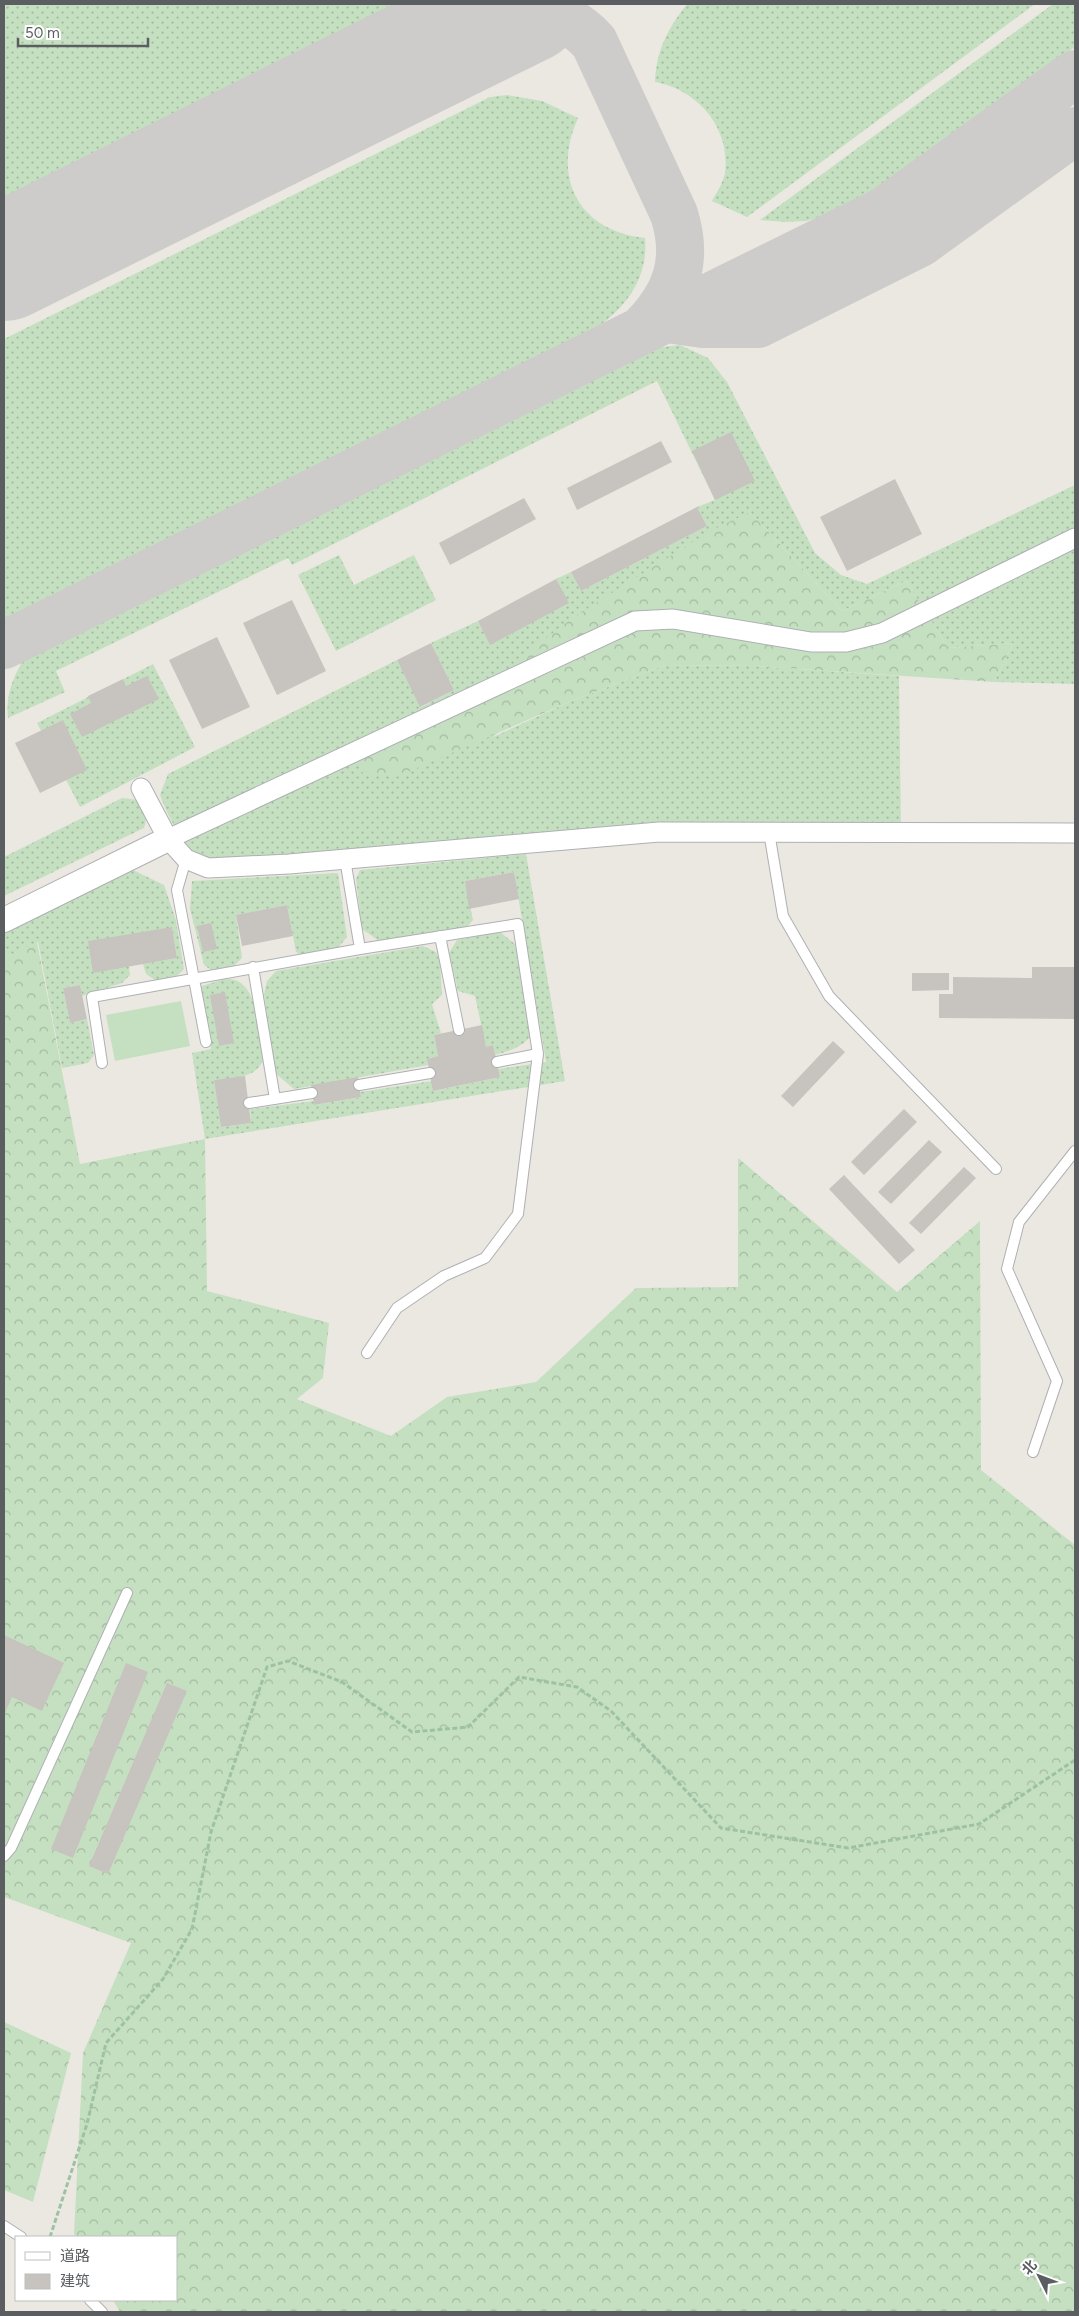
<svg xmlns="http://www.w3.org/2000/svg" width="1079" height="2316" font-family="Figtree,'Noto Sans SC',sans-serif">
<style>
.grass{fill:url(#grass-dots)}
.forest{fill:url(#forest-crowns)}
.garden{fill:#c5e0c1}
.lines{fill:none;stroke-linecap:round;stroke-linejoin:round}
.taxiway{stroke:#ceccca;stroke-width:48}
.runway{stroke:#ceccca;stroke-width:118}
.building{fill:#c7c3bf}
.service-casing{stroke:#aeb0b3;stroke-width:12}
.minor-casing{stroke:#aeb0b3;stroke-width:21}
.tertiary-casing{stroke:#aeb0b3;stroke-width:26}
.path{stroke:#9dc2a3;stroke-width:3;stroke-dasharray:5 2.5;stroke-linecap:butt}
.service{stroke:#fff;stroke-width:10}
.minor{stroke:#fff;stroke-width:19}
.tertiary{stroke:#fff;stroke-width:24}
</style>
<defs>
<pattern id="grass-dots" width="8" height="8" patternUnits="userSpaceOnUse" patternTransform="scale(1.25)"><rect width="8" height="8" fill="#c5e0c1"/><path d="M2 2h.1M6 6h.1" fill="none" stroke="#a3b9a0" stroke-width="1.8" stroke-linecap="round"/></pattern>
<pattern id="forest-crowns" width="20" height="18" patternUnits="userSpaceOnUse" patternTransform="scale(1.25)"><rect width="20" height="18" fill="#c5e0c1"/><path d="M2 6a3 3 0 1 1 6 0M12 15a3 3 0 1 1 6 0" fill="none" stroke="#a3b9a0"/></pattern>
</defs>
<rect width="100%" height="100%" fill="#ebe8e2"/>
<path class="grass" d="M4,4h409l-409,200z
M687,4h348l-288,213 -35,-16c5,-9 11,-18 13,-28 6,-45 -28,-84 -70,-91 1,-31 13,-54 32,-78z
M1053,4h22v43l-205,148 -44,21 -20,5 -20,1 -26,-2z
M507,95l35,6 36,17c-27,60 1,113 67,120 4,41 -21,73 -55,94l-586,288v-281l486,-242z
M680,345l28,13 19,24 88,171 26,22 26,9 208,-99v199l-81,-2 19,-39 -65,5 -42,-67 -64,30 -92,-99 -257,225 76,-35 96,-37 89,1 145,10 2,156h-242l-451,36c-22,-20 -38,-45 -48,-73l8,-21 229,-114 24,47 33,-17 -23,-47 47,-22 12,23 66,-65 15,-7 10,19 126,-65 -10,-19 18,-7 -58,-119 -365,184 -4,-7 -232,113 9,21 -57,26c-3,-27 8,-47 22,-69l591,-291 34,-10z
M339,555l15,30 60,-30 22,45 -100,51 -38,-76z
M153,664l42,83 -115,60 -43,-84z
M122,798l17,2 8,17 -3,11 -140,68v-39z
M526,854l39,227 -360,58 -13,-86 19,-4 -11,-63c9,-1 21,-8 30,-7 30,3 29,58 33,81 -7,19 -32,18 -49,20l7,47 30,-4 -1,-14 64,-8 1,4 46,-8 -1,-5 72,-11 2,10 66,-14 -2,-8 48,-7 -32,-190 -49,9 8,39 -6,7 -88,14 -17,-12 -6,-50 4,-9z
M131,869l33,16 12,35 8,49 -7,7 -22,4 -9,-6 -3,-10 34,-6 -5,-31 -43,39 1,9 -8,8 -40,13 -2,-11 -17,3 7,35 17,-4 7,36 -6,8 -26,5 -24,-126 -34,16v-26z
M338,873l9,64 -9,11 -36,7 -6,-3 -9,-47 -51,10 6,43 -8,8 -23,4 -7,-5 -14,-56 2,-28z
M500,932l15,12 15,93c-10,11 -21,14 -35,18l-2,-10 -7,2 -11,-51 -17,-5 -9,-38 8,-13z
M423,946l13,6 4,10 2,33 -10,9 9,29 -7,2 4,21 -11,3 1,6 -134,24 -19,-16 -11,-79 3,-13 9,-10z"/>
<path class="forest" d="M750,512l92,99 64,-30 42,67 65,-5 -19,39 -240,-16 -89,-1 -96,37 -168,73h-37l-14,-27 156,-68 12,-21 59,-44 133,-84z
M37,942l43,222 125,-25 2,152 122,32 -6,55 -26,21 94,37 56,-39 89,-15 100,-94 102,-1v-129l159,134 83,-71 1,249 94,75v767h-955l-7,-12h63v-63h-100l-2,-3 9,-181 48,-110 -127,-46v-939z
M4,2022l67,31 -38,149 -29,-12z"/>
<path class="garden" d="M181,1001l9,45 -75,15 -9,-46z"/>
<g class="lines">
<path class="taxiway" d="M521,6c33,10 49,10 73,36l80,172c15,47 2,82 -32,116
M667,319l36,5h55l162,-81 155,-112
M4,645l880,-434 191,-137"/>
<path class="runway" d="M4,262l522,-258"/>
</g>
<path class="building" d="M731,432l24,49 -40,19 -23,-49z
M661,441l11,21 -95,48 -10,-22z
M895,479l27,55 -75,37 -27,-54z
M524,498l12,21 -86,46 -11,-22z
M697,507l10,19 -126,65 -10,-19z
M556,579l13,24 -79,42 -12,-24z
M292,600l34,71 -49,24 -34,-72z
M217,637l33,70 -48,22 -33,-69z
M431,643l23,47 -34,17 -23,-47z
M147,676l12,23 -77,38 -12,-23 21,-11 -3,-7 35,-17 3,7z
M63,720l24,50 -47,23 -25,-50z
M514,872l5,27 -50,10 -4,-28z
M287,905l6,31 -51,10 -6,-31z
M211,923l6,26 -14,3 -6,-26z
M172,927l5,31 -84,15 -5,-32z
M1032,967h43v52l-136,-1v-24h14v-17l79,1z
M912,973h37v17l-37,1z
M80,985l7,34 -17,4 -7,-35z
M225,992l9,51 -15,3 -9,-51z
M482,1025l4,22 7,-2 7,32 -67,14 -6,-32 11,-3 -4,-21z
M833,1041l12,11 -52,55 -12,-11z
M245,1076l6,47 -30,4 -7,-47z
M358,1077l3,20 -47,8 -3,-20z
M904,1109l13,13 -53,53 -13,-13z
M929,1140l13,12 -51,52 -13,-12z
M964,1167l12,11 -55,56 -12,-11z
M844,1175l71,75 -16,14 -70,-75z
M4,1635l60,28 -22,48 -30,-14 -8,18z
M126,1663l22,9 -75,186 -22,-9z
M167,1683l20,8 -79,183 -19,-8z"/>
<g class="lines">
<g class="service-casing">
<path id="service" d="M769,832l14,84 46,80 167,173
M186,859l-9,31 29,152
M345,859l15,90
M440,936l19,94
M253,967l22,132
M102,1063l-10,-66 268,-48 158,-25 20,130 -41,8
M359,1085l71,-12
M249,1103l63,-10
M367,1353l30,-45 47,-32 41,-18 33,-44 20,-160
M1033,1452l24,-71 -50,-112 12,-47 56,-71
M4,1856l7,-8 116,-255
M4,2226l17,11
M90,2300l12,12"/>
</g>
<g class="minor-casing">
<path id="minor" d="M141,788l27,51 18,20 22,9 81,-4 370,-32 416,1
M168,839l467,-218 38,-2 138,23h35l36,-9 193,-95"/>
</g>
<g class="tertiary-casing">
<path id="tertiary" d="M4,920l164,-81"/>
</g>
<path class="path" d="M50,2237l37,-113 19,-81 57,-64 29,-50 19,-97 56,-165 21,-6 54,21 70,50 56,-5 51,-50 58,10 34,24 110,117 127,20 131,-24 96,-64"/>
<use href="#service" class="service"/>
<use href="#minor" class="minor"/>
<use href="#tertiary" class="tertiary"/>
</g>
<rect width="1079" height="2316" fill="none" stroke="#5b5e61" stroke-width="10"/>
<rect x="15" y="2236" width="162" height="65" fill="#ffffff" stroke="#bdbfc0"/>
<rect x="25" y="2252" width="25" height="8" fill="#ffffff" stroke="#bdbfc0"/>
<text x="60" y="2261" font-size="15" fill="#5b5e61">道路</text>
<rect x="25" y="2274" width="25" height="15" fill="#c7c3bf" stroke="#bdbfc0"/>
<text x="60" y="2286" font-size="15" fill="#5b5e61">建筑</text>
<g transform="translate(1039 2276) rotate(312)" stroke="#ffffff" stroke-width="4" paint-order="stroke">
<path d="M0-4L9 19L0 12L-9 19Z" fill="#5b5e61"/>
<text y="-8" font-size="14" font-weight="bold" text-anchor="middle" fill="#5b5e61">北</text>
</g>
<path d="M18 38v8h130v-8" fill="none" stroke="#5b5e61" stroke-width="2.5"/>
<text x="25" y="38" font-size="15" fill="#5b5e61" stroke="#ffffff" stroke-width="4" paint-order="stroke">50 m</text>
</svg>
